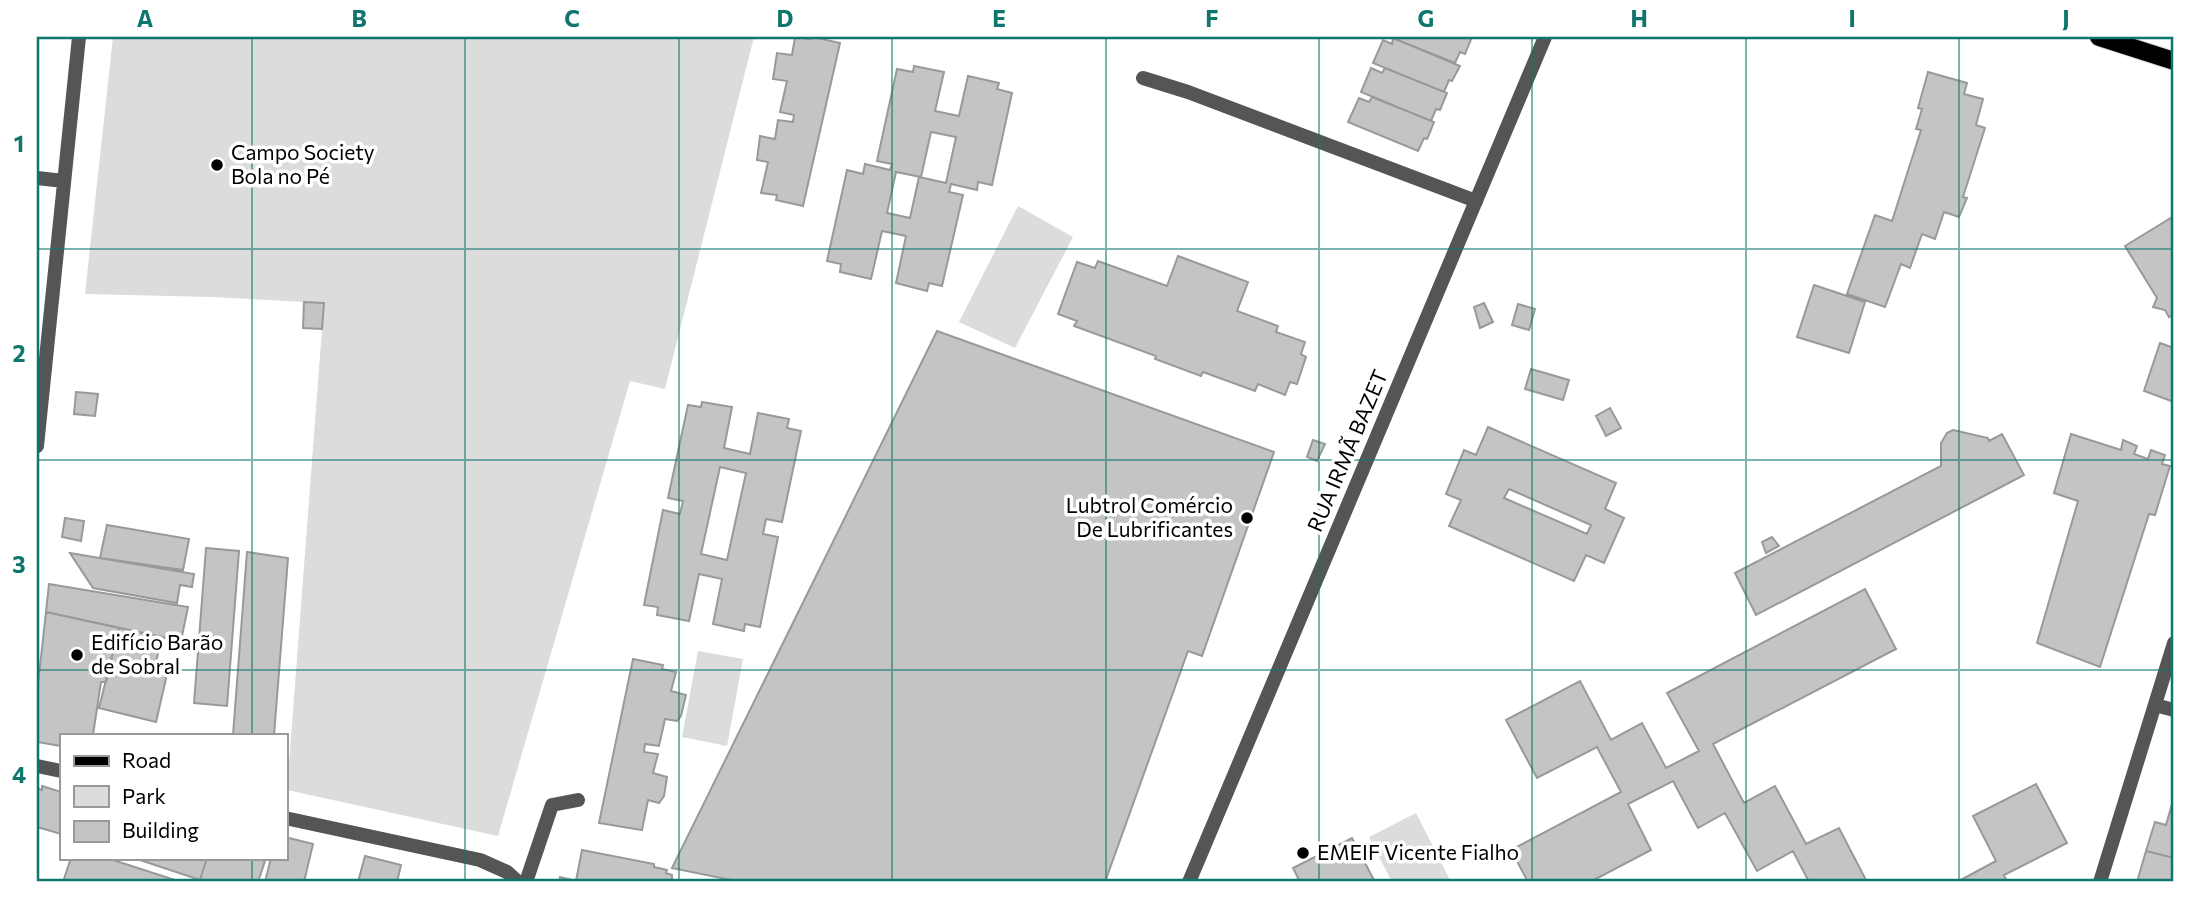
<svg xmlns="http://www.w3.org/2000/svg" width="2211" height="919" font-family="Commissioner,sans-serif">
<style>
.green{fill:#dcdcdc}
.building{fill:#c4c4c4;stroke:#999;stroke-width:2;fill-rule:evenodd}
.lines{fill:none;stroke-linecap:round;stroke-linejoin:round}
.primary-casing{stroke:#dbdbdb;stroke-width:20}
.lane{stroke:#555;stroke-width:14}
.street{stroke:#555;stroke-width:14}
.primary{stroke:#000;stroke-width:18}
.grid{fill:none;stroke:#0f766e;stroke-width:2;stroke-opacity:0.55}
.poi-dot{fill:#000;stroke:#fff;stroke-width:2.5}
.labels{text-anchor:middle;stroke-width:7;stroke-linejoin:round;paint-order:stroke}
.poi-label{font-size:21px;fill:#000;stroke:#fff;text-anchor:start}
.street-label{font-size:21px;fill:#000;stroke:#fff}
.neatline{fill:none;stroke:#0f766e;stroke-width:2.5}
.grid-label{font-size:23px;text-anchor:middle;font-weight:bold;fill:#0f766e}
</style>
<rect width="100%" height="100%" fill="#fff"/>
<path class="green" d="M113,37h641l-89,352 -35,-8 -132,455 -211,-46 37,-487 -112,-6 -127,-3z
M1018,206l55,31 -58,111 -56,-26z
M698,651l45,8 -16,87 -45,-9z
M1416,813l35,69h-59l-23,-45z"/>
<path class="building" d="M795,37l15,2 3,-2 27,6 -37,163 -27,-6 1,-5 -16,-2 7,-31 -11,-2 3,-24 15,3 3,-19 15,2 1,-7 -14,-3 7,-31 -14,-2 4,-26 15,2z
M1390,37h82l-7,17 -5,-2 -5,11z
M1393,38l67,28 -8,15 -3,-1 -5,12 -71,-29 10,-23 9,4z
M914,66l30,6 -9,39 24,5 9,-40 31,7 -2,6 15,4 -20,92 -14,-3 -1,8 -26,-6 -2,8 14,3 -21,91 -13,-3 -2,8 -31,-8 10,-47 -24,-5 -11,48 -31,-7 1,-8 -14,-3 20,-91 16,4 2,-10 25,6 2,-6 -15,-3 20,-92 16,3zM931,132l25,5 -10,46 -27,-6 -9,41 -23,-5 9,-41 25,5z
M1371,68l11,5 3,-5 62,25 -7,17 -4,-1 -5,12 -70,-29z
M1928,72l39,11 -3,11 19,5 -7,26 9,3 -22,69 4,1 -8,19 -15,-5 -9,27 -13,-5 -12,34 -9,-4 -16,43 -38,-13 28,-79 17,6 29,-91 -5,-1 6,-20 -4,-1z
M1372,97l62,25 -6,15 -1,2 -3,-1 -6,13 -70,-29 11,-24 10,4z
M2174,216v98l-5,3 -4,-7 -12,-3 4,-9 -32,-52z
M1178,256l70,26 -11,29 41,15 -2,6 29,10 -4,12 5,3 -9,27 -7,-2 -5,13 -27,-11 -3,7 -52,-19 -2,4 -46,-17 1,-3 -82,-30 3,-5 -19,-7 19,-52 18,6 3,-7 69,25z
M1814,285l51,17 -16,51 -52,-16z
M304,302l20,1 -2,26 -19,-1z
M1484,303l9,19 -13,6 -6,-21z
M1518,304l17,5 -6,21 -17,-5z
M937,331l337,121 -72,204 -14,-5 -83,231h-364l-69,-14z
M2160,343l14,5v54l-30,-11z
M1531,369l38,11 -6,20 -38,-11z
M76,392l22,2 -3,22 -21,-2z
M702,402l30,5 -8,41 26,6 8,-41 31,6 -2,9 14,3 -19,91 -16,-3 -3,15 15,3 -18,90 -15,-3 -1,7 -31,-7 9,-45 -23,-5 -10,47 -32,-6 1,-8 -14,-2 19,-95 17,4 3,-13 -15,-3 20,-93 13,2zM720,467l26,6 -19,87 -26,-6z
M1610,408l11,20 -15,8 -10,-20z
M1488,427l128,56 -11,26 19,9 -20,45 -18,-8 -12,26 -125,-55 12,-26 -15,-6 18,-44 12,5zM1509,489l82,36 -4,9 -83,-36z
M1953,430l35,8 1,3 13,-7 22,41 -268,140 -21,-42 206,-107v-23l6,-10z
M2071,434l50,16 2,-10 14,6 -3,8 14,5 3,-9 14,5 -3,9 8,2 -15,49 -6,-1 -49,153 -63,-24 41,-142 -24,-8z
M1313,440l12,4 -8,17 -10,-4z
M65,518l19,3 -3,20 -19,-4z
M107,525l82,14 -6,31 -83,-12z
M1772,537l7,9 -13,7 -4,-11z
M206,548l33,3 -12,155 -33,-3z
M247,552l41,6 -14,177h-41z
M70,553l124,21 -2,13 -12,-2 -3,18 -84,-15z
M49,584l139,23 -7,34 -135,-29z
M1865,589l31,60 -183,95 31,59 31,-17 31,58 33,-16 28,54h-58l-16,-31 -36,20 -32,-58 -27,15 -25,-47 -45,23 23,46 -61,32h-62l-17,-32 110,-58 -24,-45 -60,31 -31,-58 74,-39 31,59 31,-17 24,45 33,-17 -32,-58z
M46,612l73,16 -13,54h-5l-8,53h-32v11l-24,-4v-49z
M119,628l43,9 -7,29 13,4 -12,52 -57,-14z
M633,659l30,6 -1,4 14,3 -5,19 15,4 -5,21 -4,5 -12,-2 -6,27 -14,-2 -1,8 14,2 -5,19 14,4 -3,19 -5,7 -11,-3 -6,30 -43,-7z
M2036,784l31,59 -63,32 3,7h-50l39,-21 -23,-45z
M42,786l19,6v42l-24,-7v-39l5,2z
M2172,804l2,1v53l-28,-7 9,-29 11,3z
M285,837l28,7 -9,38h-39l6,-24h14z
M1352,838l23,44h-75l-7,-14z
M582,850l72,14v3l13,3 -1,3 6,2v7h-113l1,-5 16,4z
M2146,851l28,7v24h-37z
M365,856l36,9 -4,17h-39z
M71,858h36l74,24h-118z
M134,858h73l-7,22z
M207,858h49l9,3 -7,21h-62l4,-2z"/>
<g class="lines">
<g class="primary-casing">
<path id="primary" d="M2099,37l75,24"/>
</g>
<path class="lane" d="M1143,78l45,14 288,109"/>
<path class="street" d="M37,178l27,3
M37,446l42,-409
M2155,705l19,5
M37,766l24,5
M285,818l195,42 27,12 11,10
M526,882l26,-77 26,-5
M1189,882l356,-845
M2100,882l74,-239"/>
<use href="#primary" class="primary"/>
</g>
<path class="grid" d="M252,37v698M465,37v845M679,37v845M892,37v845M1106,37v845M1319,37v845M1532,37v845M1746,37v845M1959,37v845M37,249h2137M37,460h2137M37,670h2137M252,858v24"/>
<g class="poi-dot">
<circle cx="217" cy="165" r="7"/>
<circle cx="1247" cy="518" r="7"/>
<circle cx="77" cy="655" r="7"/>
<circle cx="1303" cy="853" r="7"/>
</g>
<g class="labels">
<g class="poi-label">
<text x="231" y="160">Campo Society<tspan x="231" dy="24">Bola no Pé</tspan></text>
<text x="1233" y="513" text-anchor="end">Lubtrol Comércio<tspan x="1233" dy="24">De Lubrificantes</tspan></text>
<text x="91" y="650">Edifício Barão<tspan x="91" dy="24">de Sobral</tspan></text>
<text x="1317" y="860">EMEIF Vicente Fialho</text>
</g>
<g class="street-label">
<text transform="translate(1348 451) rotate(-67)" y="7">RUA IRMÃ BAZET</text>
</g>
</g>
<rect width="2211" height="919" fill="none" stroke="#ffffff" stroke-width="77"/>
<rect x="60" y="734" width="228" height="126" fill="#ffffff" stroke="#999999" stroke-width="2"/>
<rect x="74" y="756" width="35" height="10" fill="#000000" stroke="#999999" stroke-width="2"/>
<text x="122" y="768" font-size="21" fill="#000000">Road</text>
<rect x="74" y="786" width="35" height="21" fill="#dcdcdc" stroke="#999999" stroke-width="2"/>
<text x="122" y="804" font-size="21" fill="#000000">Park</text>
<rect x="74" y="821" width="35" height="21" fill="#c4c4c4" stroke="#999999" stroke-width="2"/>
<text x="122" y="838" font-size="21" fill="#000000">Building</text>
<rect x="38" y="38" width="2134" height="842" class="neatline"/>
<g class="grid-label">
<text x="145" y="27">A</text>
<text x="359" y="27">B</text>
<text x="572" y="27">C</text>
<text x="785" y="27">D</text>
<text x="999" y="27">E</text>
<text x="1212" y="27">F</text>
<text x="1426" y="27">G</text>
<text x="1639" y="27">H</text>
<text x="1852" y="27">I</text>
<text x="2066" y="27">J</text>
<text x="19" y="152">1</text>
<text x="19" y="362">2</text>
<text x="19" y="573">3</text>
<text x="19" y="783">4</text>
</g>
</svg>
